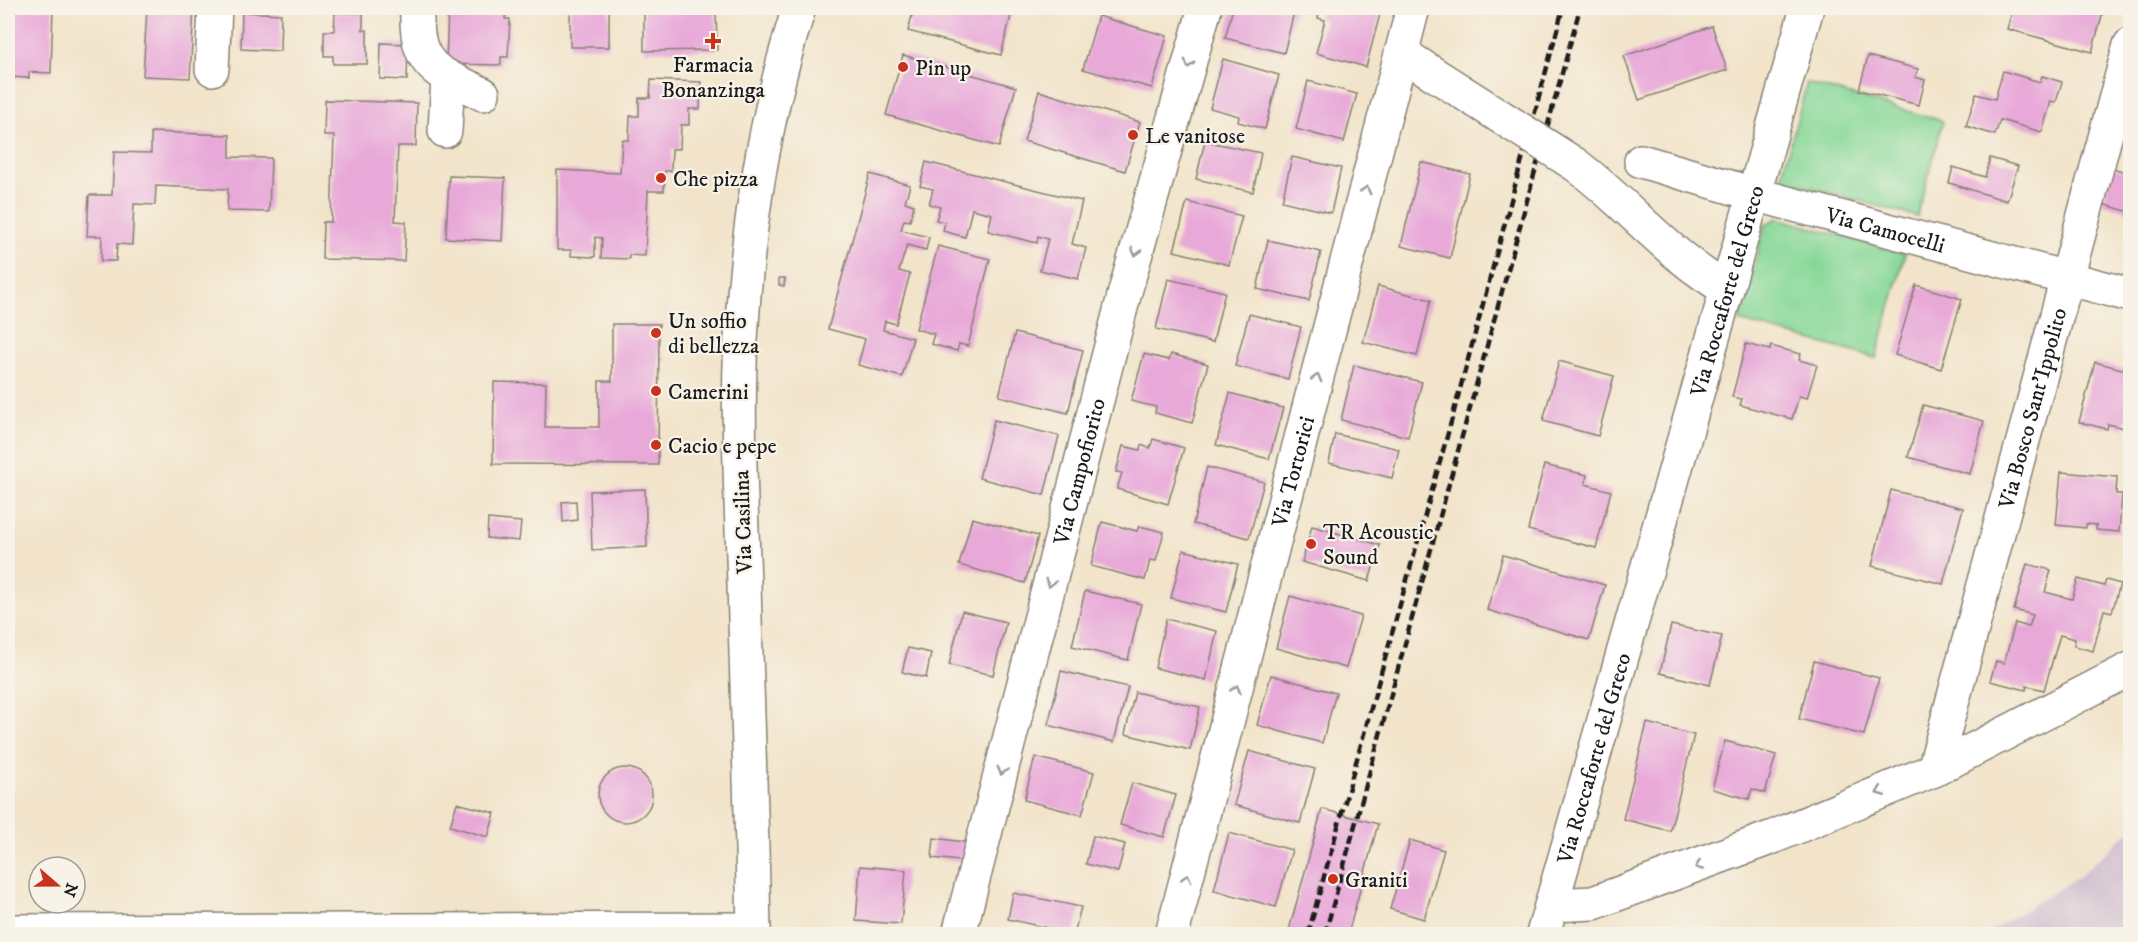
<svg xmlns="http://www.w3.org/2000/svg" width="2138" height="942" font-family="'IM FELL DW Pica',serif">
<style>
.industrial{fill:#cfbdcf}
.green{fill:#87d898;stroke:#527a5a;stroke-width:1.5}
.building{fill:#e8a9d9}
.lines{fill:none;stroke-linecap:round;stroke-linejoin:round}
.minor-casing{stroke:#878073;stroke-width:36}
.major-casing{stroke:#878073;stroke-width:36}
.minor{stroke:#fff;stroke-width:33}
.major{stroke:#fff;stroke-width:33}
.rail{stroke:#1c1c1c;stroke-width:4.5;stroke-dasharray:9 4.5;stroke-linecap:butt}
.minor-bridge-casing{stroke:#878073;stroke-width:36;stroke-linecap:butt}
.minor-bridge{stroke:#fff;stroke-width:33}
.oneway{stroke:#999}
.poi-dot{fill:#c8321e;stroke:#f7f3e8;stroke-width:2}
.labels{text-anchor:middle;stroke-width:4.5;stroke-linejoin:round;paint-order:stroke}
.poi-label{font-size:22px;fill:#1c1c1c;stroke:#f7f3e8;text-anchor:start}
.street-label{font-size:22px;fill:#1c1c1c;stroke:#f7f3e8}
</style>
<rect width="100%" height="100%" fill="#f7f3e8"/>
<filter id="ink" filterUnits="userSpaceOnUse"><feTurbulence type="fractalNoise" baseFrequency=".0167" numOctaves="2"/><feDisplacementMap in="SourceGraphic" scale="12" xChannelSelector="R" yChannelSelector="G"/><feConvolveMatrix kernelMatrix="1 2 1 2 8 2 1 2 1" color-interpolation-filters="sRGB"/></filter>
<filter id="wash" filterUnits="userSpaceOnUse"><feTurbulence type="fractalNoise" baseFrequency=".008" numOctaves="4" result="noise"/><feDisplacementMap in="SourceGraphic" scale="24" xChannelSelector="R" yChannelSelector="G"/><feGaussianBlur stdDeviation="1.35" result="paint"/><feColorMatrix in="noise" values="0 0 0 0 0 0 0 0 0 0 0 0 0 0 0 0 0 1.4 0 .05"/><feComposite in="paint" operator="in"/></filter>
<g filter="url(#wash)">
<rect width="100%" height="100%" fill="#f2e4ca"/>
<path class="industrial" d="M2130,831v103h-144l92,-57z"/>
<path class="green" d="M1807,83l136,38 -26,96 -136,-38z
M1777,218l128,36 -29,104 -137,-37 26,-96z"/>
<g id="blocks">
<path class="building" d="M8,8h45l-2,65 -22,-1v6l-21,-1z
M147,8h47l-4,70 -47,-2z
M448,8h58l-1,11h5l-2,38h-7v8l-55,-1z
M570,8h39v39h-39z
M644,8h72l1,42 -73,1z
M914,8h99l-12,47 -93,-24z
M1233,8h62l-11,45 -59,-15z
M1320,8h38l22,6 -14,53 -50,-14 9,-33 -7,-2z
M2013,8h91l-12,44 -85,-23z
M242,12l39,2 -1,37 -39,-2z
M335,13h28v17h4v34h-34v-8h-9v-25h10z
M1098,16l69,20 -15,52 -69,-19z
M1712,26l15,44 -88,30 -15,-44z
M381,43l27,1 -1,36 -27,-1z
M903,55l113,32 -17,60 -113,-32z
M1868,56l50,13 -3,8 10,3 -6,25 -60,-15z
M1223,59l56,16 -14,54 -27,-7 1,-6 -29,-8z
M2003,71l37,11 2,-6 20,6 -6,20 -5,-1 -9,31 -42,-12 -5,15 -29,-9 10,-32 19,5z
M651,80l50,2 -1,27h-11v16h-8l-1,24h-8l-1,22h-6l-1,20h-16l-3,65 -16,-1v4l-28,-1 1,-20 -7,-1v20l-24,-1v-6h-14v-80l63,3 2,-33h7l1,-24h9v-18h11z
M1308,81l49,13 -13,48 -48,-13z
M1039,91l101,31 -15,49 -101,-30z
M325,100l92,3 -1,43h-18l-3,75 11,1 -2,39 -82,-2 1,-37h8l3,-86h-10z
M151,132l79,3v22l41,1 -2,54 -42,-1 1,-22 -72,-3 -1,19 -21,-1 -2,41 -15,-1 -1,17h-15l1,-25h-15l2,-41h23l2,-43 37,1z
M1205,141l56,12 -8,39 -57,-13z
M1292,157l49,11 -10,45 -49,-12z
M1990,158l28,8 -11,35 -58,-18 4,-16 32,10z
M926,162l156,39 -10,43 14,4 -8,31 -38,-9 8,-31 -10,-3 -1,7 -49,-12 4,-17 -20,-5 -7,28 -22,-6 2,-9 -9,-2 4,-13 -11,-3 4,-15 -13,-3z
M1421,162l49,12 -20,84 -49,-12z
M2112,168l18,5v39l-28,-8z
M870,174l40,11 -5,17 9,3 -4,16 -6,-1 -3,10 28,7 -3,13 -19,-5 -8,26 11,3 -14,50 -11,-3 -2,9 30,8 -11,39 -44,-12 7,-26 -37,-10z
M449,176l56,2 -3,63 -56,-3z
M1187,202l55,14 -13,49 -55,-14z
M1268,240l53,12 -12,49 -52,-12z
M938,246l52,13 -22,87 -9,-2 -2,7 -26,-7 3,-10 -18,-5z
M779,278h6l-1,8 -5,-1z
M1168,279l57,13 -12,50 -57,-13z
M1916,285l46,14 -21,70 -46,-14z
M1378,286l53,14 -14,56 -54,-14z
M1249,314l52,13 -13,52 -53,-13z
M612,324h47l-1,141 -165,-1 1,-82 52,1 -1,44h54v-46h13z
M1015,333l68,17 -15,63 -69,-17z
M1746,344l24,6 1,-4 30,8 -2,6 18,5 -10,33 -8,-2 -7,23 -52,-14 2,-6 -10,-2z
M1144,354l25,6 2,-6 37,10 -16,59 -37,-10 1,-6 -25,-6z
M1559,361l55,15 -16,60 -55,-15z
M2095,362l35,9v31l-6,26 -16,-4 -1,5 -28,-7z
M1354,365l68,17 -14,55 -67,-17z
M1230,393l53,15 -14,51 -53,-14z
M1923,405l61,16 -14,53 -62,-17z
M994,420l65,16 -15,59 -65,-17z
M1335,434l64,15 -7,29 -63,-15z
M1153,439l31,9 -16,56 -51,-15 5,-16 -6,-1 7,-26 17,4 1,-5 9,3z
M1544,465l43,10 -2,9 26,7 -15,57 -68,-18z
M1207,467l57,15 -15,56 -56,-14z
M2061,472l56,5 -1,17h6l-3,38 -23,-2v-5l-10,-1v4l-30,-3z
M645,489l2,58 -55,3 -2,-59z
M1891,490l72,18 -20,76 -71,-18z
M576,501l1,19 -14,2 -1,-20z
M972,518l66,18 -13,47 -66,-18z
M488,519l33,3 -2,19 -32,-3z
M1102,522l35,9 2,-5 25,6 -8,29 -6,-1 -5,20 -54,-14z
M1312,526l68,19 -11,36 -67,-19z
M1183,550l55,14 -12,48 -55,-14z
M1503,555l102,30 -16,55 -102,-30z
M2027,564l24,6 -6,22 27,7 6,-20 26,7 2,-6 14,4 -8,28 -8,-2 -11,41 -19,-5 1,-7 -15,-4 -16,55 -17,-4 -1,4 -36,-9 6,-20 8,2 11,-40 14,4 4,-12 -19,-5z
M1085,591l56,13 -13,56 -56,-14z
M1290,596l71,20 -15,52 -70,-20z
M962,611l44,11 -13,53 -44,-10z
M1166,619l51,12 -11,49 -51,-12z
M1671,625l51,11 -12,49 -50,-12z
M908,648l23,5 -5,25 -24,-6z
M1814,661l65,17 -15,57 -65,-16z
M1061,671l67,16 -14,55 -66,-17z
M1271,675l65,18 -14,50 -65,-18z
M1135,692l65,15 -10,43 -65,-16z
M1647,723l47,12 -24,96 -47,-12z
M1725,741l51,14 -11,38 -13,-4 -3,10 -37,-10z
M1249,751l66,18 -15,54 -66,-18z
M1035,757l59,15 -12,43 -58,-15z
M598 795a27 27 0 1 1 54 0a27 27 0 1 1-54 0Z
M1132,783l44,12 -12,42 -44,-12z
M457,803l38,10 -7,24 -38,-11z
M1322,809l56,15 -30,110h-60z
M1229,833l63,17 -16,57 -62,-17z
M1093,836l32,8 -7,28 -32,-8z
M934,838l37,5 -2,19 -37,-4z
M1410,840l34,10 -20,69 -34,-10z
M860,866l46,4 -5,54 -45,-3z
M1013,893l68,14 -7,27 -66,-15z"/>
</g>
</g>
<g filter="url(#ink)">
<use href="#blocks" fill-opacity="0" stroke="#878073" stroke-width="1.5"/>
<g class="lines">
<g class="minor-casing">
<g id="minor">
<path d="M417,8c-1,30 2,54 31,69"/>
<path d="M1401,53l100,64"/>
<path d="M212,69l3,-61"/>
<path d="M445,131l3,-54 35,17"/>
<path id="s1" d="M1641,161l113,33 376,101"/>
<path d="M1576,165c53,40 94,92 151,124"/>
<path id="s2" d="M1934,770l196,-725"/>
<path d="M1553,905l40,-2 180,-66 161,-67 196,-101"/>
<path d="M8,931l746,-2"/>
<path id="s3" d="M959,934l166,-642 80,-284"/>
<path id="s4" d="M1172,934l241,-926"/>
<path id="s5" d="M1543,934l264,-926"/>
</g>
</g>
<g class="major-casing">
<path id="major" d="M754,934c-2,-117 -7,-234 -10,-351 -3,-81 -7,-163 -3,-244 6,-113 24,-224 58,-331"/>
</g>
<use href="#minor" class="minor"/>
<use href="#major" class="major"/>
<path class="rail" d="M1308,934l145,-519 110,-407
M1325,934l255,-926"/>
<g class="minor-bridge-casing">
<path id="minor-bridge" d="M1501,117l75,48"/>
</g>
<use href="#minor-bridge" class="minor-bridge"/>
</g>
<defs><path id="oneway-chevron" d="M-2-3.5L2.5 0L-2 3.5" fill="none" stroke-width="1.6" stroke-linecap="round" stroke-linejoin="round" transform="scale(1.5)"/></defs>
<g class="oneway">
<use href="#oneway-chevron" transform="translate(1189 64) rotate(106)"/>
<use href="#oneway-chevron" transform="translate(1366 190) rotate(-75)"/>
<use href="#oneway-chevron" transform="translate(1136 252) rotate(105)"/>
<use href="#oneway-chevron" transform="translate(1317 378) rotate(-75)"/>
<use href="#oneway-chevron" transform="translate(1050 583) rotate(104)"/>
<use href="#oneway-chevron" transform="translate(1236 689) rotate(-75)"/>
<use href="#oneway-chevron" transform="translate(1002 771) rotate(104)"/>
<use href="#oneway-chevron" transform="translate(1880 792) rotate(158)"/>
<use href="#oneway-chevron" transform="translate(1699 866) rotate(160)"/>
<use href="#oneway-chevron" transform="translate(1187 878) rotate(-75)"/>
</g>
</g>
<g class="poi-dot">
<path d="M710 32h6v6h6v6h-6v6h-6v-6h-6v-6h6z"/>
<circle cx="903" cy="67" r="6"/>
<circle cx="1133" cy="135" r="6"/>
<circle cx="661" cy="178" r="6"/>
<circle cx="656" cy="333" r="6"/>
<circle cx="656" cy="391" r="6"/>
<circle cx="656" cy="445" r="6"/>
<circle cx="1311" cy="544" r="6"/>
<circle cx="1333" cy="879" r="6"/>
</g>
<g class="labels">
<g class="poi-label">
<text x="713" y="72" text-anchor="middle">Farmacia<tspan x="713" dy="25">Bonanzinga</tspan></text>
<text x="915" y="75">Pin up</text>
<text x="1145" y="143">Le vanitose</text>
<text x="673" y="186">Che pizza</text>
<text x="668" y="328">Un soffio<tspan x="668" dy="25">di bellezza</tspan></text>
<text x="668" y="399">Camerini</text>
<text x="668" y="453">Cacio e pepe</text>
<text x="1323" y="539">TR Acoustic<tspan x="1323" dy="25">Sound</tspan></text>
<text x="1345" y="887">Graniti</text>
</g>
<g class="street-label">
<text dy="8" stroke="none"><textPath href="#s1" startOffset="254">Via Camocelli</textPath></text>
<text dy="8" stroke="none"><textPath href="#s5" startOffset="669">Via Roccaforte del Greco</textPath></text>
<text dy="8" stroke="none"><textPath href="#s2" startOffset="375">Via Bosco Sant'Ippolito</textPath></text>
<text dy="8" stroke="none"><textPath href="#s3" startOffset="478">Via Campofiorito</textPath></text>
<text dy="8" stroke="none"><textPath href="#s4" startOffset="478">Via Tortorici</textPath></text>
<text transform="translate(742 522) rotate(-92)" y="8">Via Casilina</text>
<text dy="8" stroke="none"><textPath href="#s5" startOffset="183">Via Roccaforte del Greco</textPath></text>
</g>
</g>
<rect width="2138" height="942" fill="none" stroke="#f7f3e8" stroke-width="30"/>
<g transform="translate(57 885) rotate(110)"><circle r="28" fill="#f7f3e8" stroke="#9f9d96" stroke-width="1.5"/>
<path d="M0-4.5L10 22L0 15L-10 22Z" fill="#c8321e"/>
<text y="-9" font-size="16" font-weight="bold" text-anchor="middle" fill="#1c1c1c">N</text>
</g>
</svg>
